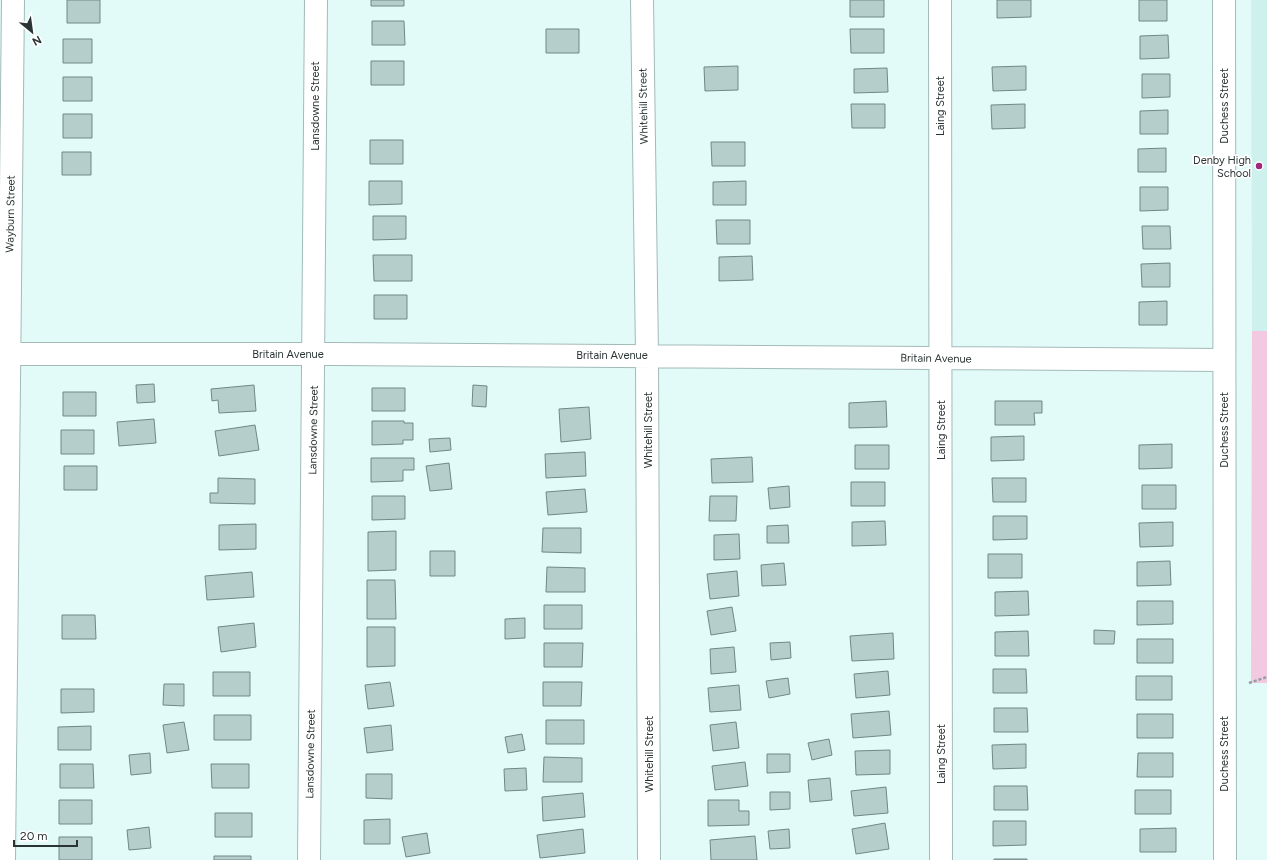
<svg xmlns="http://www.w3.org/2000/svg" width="1267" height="860" font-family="Figtree,sans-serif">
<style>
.built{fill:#cef1ee}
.green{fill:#f3c9e2}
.building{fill:#b5cdcb;stroke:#708786}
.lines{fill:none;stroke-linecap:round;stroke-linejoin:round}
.minor-casing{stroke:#a2bab8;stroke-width:24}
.path{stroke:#8fa09f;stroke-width:2.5;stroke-dasharray:3 2;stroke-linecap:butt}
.minor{stroke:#fff;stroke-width:22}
.poi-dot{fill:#9f267d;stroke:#fff;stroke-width:1.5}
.labels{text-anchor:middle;stroke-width:3.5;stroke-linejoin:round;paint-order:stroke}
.street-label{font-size:11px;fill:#2b3434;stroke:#fff}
.poi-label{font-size:11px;fill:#2b3434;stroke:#fff;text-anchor:end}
</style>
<rect width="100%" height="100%" fill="#e2fbf9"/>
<path class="built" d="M1251,0h16v331h-15z"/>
<path class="green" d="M1252,331h15v352h-16z"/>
<path class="building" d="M67,0h33v23h-33z
M371,0h33v6h-33z
M850,0h34v17h-34z
M997,0h34v17l-34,1z
M1139,0h28v21h-28z
M372,21h32l1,24h-33z
M546,29h33v24h-33z
M850,29h34v24h-33z
M1168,35l1,23 -29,1v-23z
M63,39h29v24h-29z
M371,61h33v24h-33z
M738,66v24l-33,1 -1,-24z
M1026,66v24l-33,1 -1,-24z
M887,68l1,24 -34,1v-24z
M1142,74h28v23l-28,1z
M63,77h29v24h-29z
M851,104h34v24h-33z
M1025,104v24l-33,1 -1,-24z
M1168,110v24h-28v-23z
M63,114h29v24h-29z
M370,140h33v24h-33z
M711,142h34v24h-33z
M1166,148v24h-28v-23z
M62,152h29v23h-29z
M369,181h33v23l-33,1z
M746,181v24h-33v-23z
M1140,187h28v23l-28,1z
M373,216h33v23l-33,1z
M716,220h34v24h-33z
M1142,226h28l1,23h-28z
M373,255h39v26h-38z
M752,256l1,24 -34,1v-24z
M1170,263v24h-28l-1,-23z
M374,295h33v24h-33z
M1167,301v24h-28v-23z
M154,384l1,18 -18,1 -1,-18z
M254,385l2,26 -37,2 -1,-13 -6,1 -1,-12z
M473,385l14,1 -1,21 -14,-1z
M372,388h33v23h-33z
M63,392h33v24h-33z
M886,401l1,26 -38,1v-25z
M995,401h47v12h-8l1,12h-40z
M589,407l2,32 -30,3 -2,-33z
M154,419l2,24 -37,3 -2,-24z
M372,421h32v2h9v17h-10v4l-31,1z
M255,425l4,25 -40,6 -4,-25z
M61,430h33v24h-33z
M1024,436v24l-33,1v-24z
M450,438l1,12 -21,2 -1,-13z
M1172,444v24l-33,1v-24z
M855,445h34v24h-34z
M585,452l1,24 -40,2 -1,-24z
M752,457l1,25 -41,1 -1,-24z
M371,458h43v12h-11v11l-32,1z
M449,463l3,26 -22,2 -4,-25z
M64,466h33v24h-33z
M218,478l37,1v25l-45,-1v-10h8z
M992,478h34v24h-33z
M851,482h34v24h-34z
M1142,485h34v24h-34z
M789,486l1,21 -20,2 -2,-21z
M585,489l2,23 -39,3 -2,-23z
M372,496h33v23l-33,1z
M710,496h27l-1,25h-27z
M993,516h34v23l-34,1z
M885,521l1,24 -34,1v-24z
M1173,522v24l-33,1 -1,-24z
M256,524v25l-37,1v-25z
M788,525l1,18h-22v-17z
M543,528h38v25l-39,-1z
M396,531v39l-28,1v-39z
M739,534l1,25 -26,1v-25z
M430,551h25v25h-25z
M988,554h34v24h-34z
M1170,561l1,24 -34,1v-24z
M784,563l2,22 -24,1 -1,-21z
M547,567l38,1v24h-39z
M737,571l2,25 -29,3 -3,-25z
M252,572l2,25 -47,3 -2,-24z
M367,580h28l1,39h-29z
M1028,591l1,24 -34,1v-24z
M1137,601h36v23l-36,1z
M544,605h38v24h-38z
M732,607l4,24 -25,4 -4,-24z
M62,615h33l1,24h-34z
M525,618v20l-20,1v-20z
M254,623l2,24 -35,5 -3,-25z
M367,627h28v39l-28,1z
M1094,630l21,1 -1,13h-20z
M1028,631l1,25h-34v-24z
M893,633l1,26 -42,2 -2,-25z
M1137,639h36v24h-36z
M790,642l1,16 -20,2 -1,-17z
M544,643h39l-1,24h-38z
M734,647l2,25 -25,2 -1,-25z
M993,669h33l1,24h-34z
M888,671l2,24 -34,3 -2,-24z
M213,672h37v24h-37z
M1136,676h36v24h-36z
M788,678l2,16 -21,4 -3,-17z
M390,682l4,24 -26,3 -3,-24z
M543,682h39l-1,24h-38z
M164,684h20v22l-21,-1z
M739,685l2,25 -31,2 -2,-24z
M61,689h33v23l-33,1z
M994,708h33l1,24h-34z
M889,711l2,24 -38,3 -2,-24z
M1137,714h36v24h-36z
M214,715h37v25h-37z
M546,720h38v24h-38z
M184,722l5,28 -22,3 -4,-28z
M736,722l3,26 -26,3 -3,-26z
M391,725l2,25 -26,3 -3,-25z
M91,726v24h-33v-23z
M522,734l3,16 -17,3 -3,-16z
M829,739l3,16 -20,5 -4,-17z
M1026,744v24l-33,1 -1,-24z
M890,750v24l-34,1 -1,-24z
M150,753l1,20 -20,2 -2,-20z
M1138,753h35v24h-36z
M767,754h23v18l-23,1z
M544,757l38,1v24h-39z
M745,762l3,24 -33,4 -3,-24z
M60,764h33l1,24h-34z
M211,764h38v24h-37z
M526,768l1,22 -22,1 -1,-22z
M366,774h26v25l-26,-1z
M830,778l2,22 -22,2 -2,-22z
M994,786h33l1,24h-34z
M886,787l2,26 -34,3 -3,-25z
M1135,790h36v24h-36z
M770,792h20v17l-20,1z
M583,793l2,24 -42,4 -1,-24z
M59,800h33v24h-33z
M708,800h31v11h10v14l-41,1z
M215,813h37v24h-37z
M390,819v25h-26v-24z
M993,821h33v24l-33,1z
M885,823l4,26 -33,5 -4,-25z
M149,827l2,21 -22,2 -2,-20z
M1176,828v24h-36v-23z
M583,829l2,24 -45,5 -3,-23z
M789,829l1,19 -20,1 -2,-18z
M427,833l3,20 -24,4 -4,-20z
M755,836l2,24h-46l-1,-20z
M59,837h33v23h-33z
M214,856h37v4h-37z
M994,859h33v1h-33z"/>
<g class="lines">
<g class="minor-casing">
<path id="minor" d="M642,0l5,355 2,505
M940,0l1,860
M1224,0l1,860
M0,354h335l889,6
M4,860l9,-860
M309,860l7,-860"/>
</g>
<path class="path" d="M1249,683l18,-6"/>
<use href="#minor" class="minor"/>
</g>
<circle class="poi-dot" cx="1259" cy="166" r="4"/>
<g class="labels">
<g class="street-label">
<text transform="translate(315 106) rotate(-90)" y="4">Lansdowne Street</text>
<text transform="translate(643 106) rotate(-91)" y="4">Whitehill Street</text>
<text transform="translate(940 106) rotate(-90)" y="4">Laing Street</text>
<text transform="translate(1224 106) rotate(-90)" y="4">Duchess Street</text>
<text transform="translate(10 214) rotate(-89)" y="4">Wayburn Street</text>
<text x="288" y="358">Britain Avenue</text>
<text x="612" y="359">Britain Avenue</text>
<text transform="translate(936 358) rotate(1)" y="4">Britain Avenue</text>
<text transform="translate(313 430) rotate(-89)" y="4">Lansdowne Street</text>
<text transform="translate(648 430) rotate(-90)" y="4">Whitehill Street</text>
<text transform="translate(941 430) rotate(-90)" y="4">Laing Street</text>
<text transform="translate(1224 430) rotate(-90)" y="4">Duchess Street</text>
<text transform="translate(310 754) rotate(-89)" y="4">Lansdowne Street</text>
<text transform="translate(649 754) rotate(-90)" y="4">Whitehill Street</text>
<text transform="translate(941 754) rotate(-90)" y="4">Laing Street</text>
<text transform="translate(1224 754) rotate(-90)" y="4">Duchess Street</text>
</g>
<g class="poi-label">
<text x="1251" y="164">Denby High<tspan x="1251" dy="13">School</tspan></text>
</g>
</g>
<g transform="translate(32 32) rotate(151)" stroke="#ffffff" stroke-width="3" paint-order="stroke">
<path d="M0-3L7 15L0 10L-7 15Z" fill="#2b3434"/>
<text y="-6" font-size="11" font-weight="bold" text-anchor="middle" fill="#2b3434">N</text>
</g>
<path d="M14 840v6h63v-6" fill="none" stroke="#2b3434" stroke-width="2"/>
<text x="20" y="840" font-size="12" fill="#2b3434" stroke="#ffffff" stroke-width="3" paint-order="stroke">20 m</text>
</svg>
